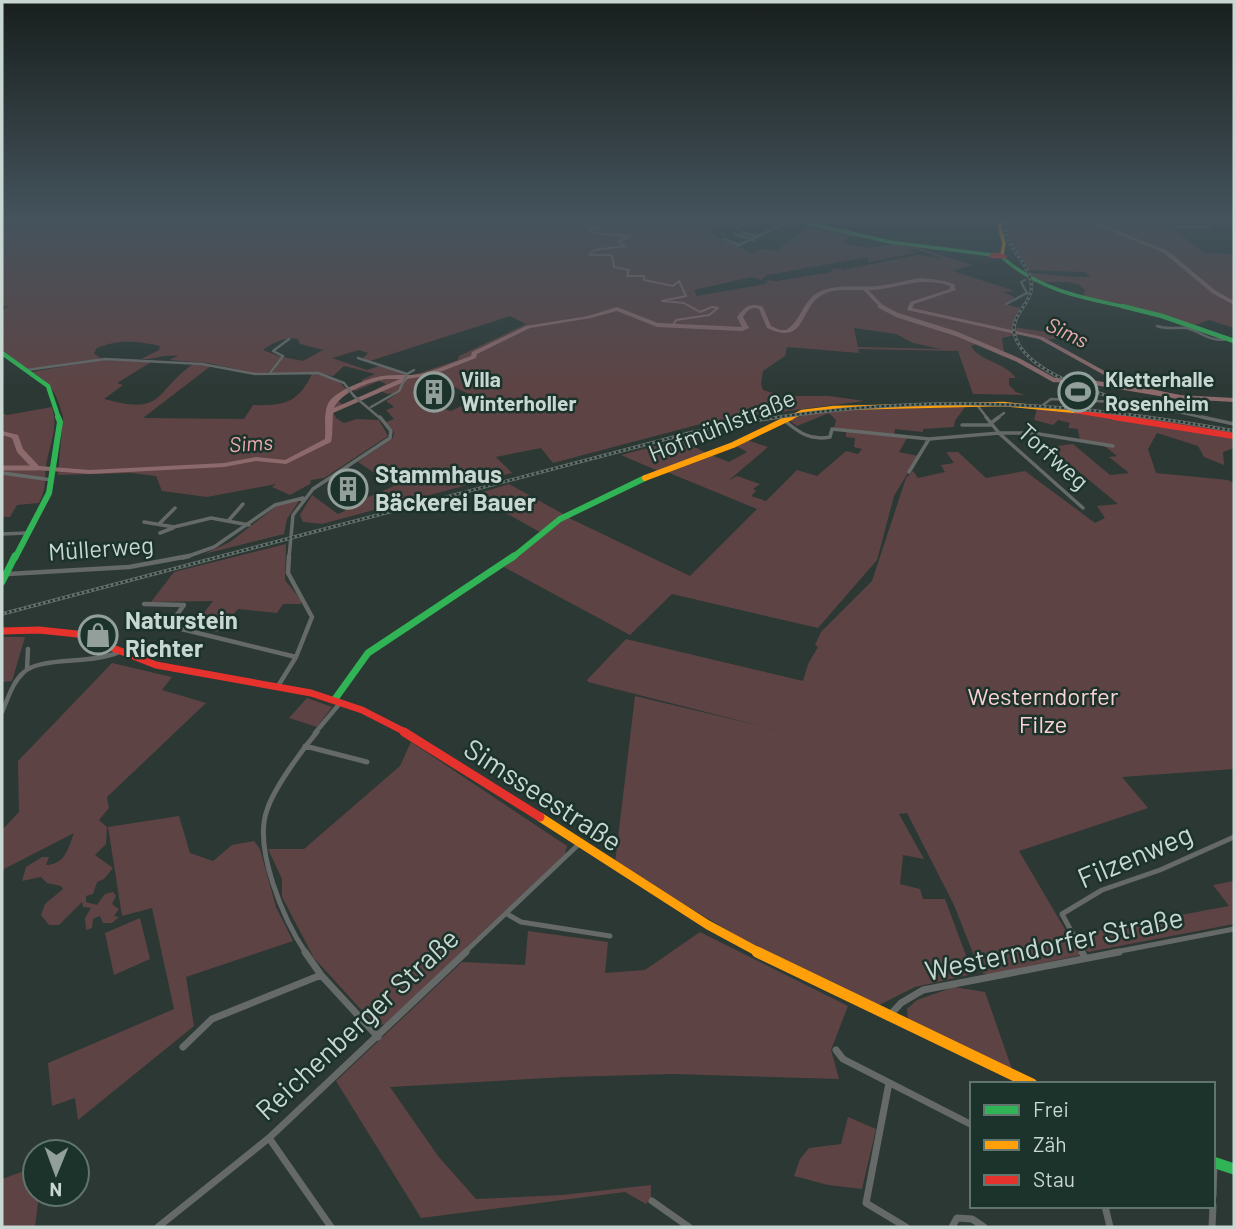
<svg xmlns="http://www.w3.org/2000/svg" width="1236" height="1229" font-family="Barlow,sans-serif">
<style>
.green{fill:#5e4344;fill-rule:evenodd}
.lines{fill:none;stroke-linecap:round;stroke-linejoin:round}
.stream{stroke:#8c6a6c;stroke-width:2}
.canal-far2{stroke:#8c6a6c;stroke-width:3.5}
.canal-far1{stroke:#8c6a6c;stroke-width:4.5}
.canal{stroke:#8c6a6c;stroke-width:5}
.river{fill:#8c6a6c;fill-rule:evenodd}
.street-far4{stroke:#656968;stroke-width:2.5}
.street-far3{stroke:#656968;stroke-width:3.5}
.street-far2{stroke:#656968;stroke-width:4.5}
.street-far1{stroke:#656968;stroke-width:5}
.street{stroke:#656968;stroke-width:7}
.fast-far4{stroke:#30b455;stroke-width:3.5}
.fast-far3{stroke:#30b455;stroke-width:4.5}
.fast-far2{stroke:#30b455;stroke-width:6}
.fast-far1{stroke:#30b455;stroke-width:7}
.fast{stroke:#30b455;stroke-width:11}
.slow-far4{stroke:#ff9f0a;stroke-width:3.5}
.slow-far3{stroke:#ff9f0a;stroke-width:4.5}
.slow-far2{stroke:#ff9f0a;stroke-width:6}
.slow-far1{stroke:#ff9f0a;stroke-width:9}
.slow{stroke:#ff9f0a;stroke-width:11}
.jam-far4{stroke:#e5322d;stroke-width:3.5}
.jam-far3{stroke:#e5322d;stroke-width:4.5}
.jam-far2{stroke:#e5322d;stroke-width:6}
.jam-far1{stroke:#e5322d;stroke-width:7}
.jam{stroke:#e5322d;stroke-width:9}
.rail-casing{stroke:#676f6c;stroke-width:3.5}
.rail{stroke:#1b332b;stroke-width:2;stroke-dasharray:2.5;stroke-linecap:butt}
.labels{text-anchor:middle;stroke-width:5;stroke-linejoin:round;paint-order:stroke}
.far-water-label{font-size:21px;font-style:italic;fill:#eeaaae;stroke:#1b332b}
.far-poi-label{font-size:21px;font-weight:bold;fill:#c9d7d2;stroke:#1b332b;text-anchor:start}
.street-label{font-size:24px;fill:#c9d7d2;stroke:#1b332b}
.poi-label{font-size:24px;font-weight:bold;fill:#c9d7d2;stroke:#1b332b;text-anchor:start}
.park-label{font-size:24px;fill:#fcd1d3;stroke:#1b332b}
.near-street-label{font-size:28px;fill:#c9d7d2;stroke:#1b332b}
</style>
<rect width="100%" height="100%" fill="#2b3834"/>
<path class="green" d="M2,219h748l5,1 -4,2 3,1 -16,7 -17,-5 -12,8 42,20 11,-4 14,2 35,-25 -20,-5h5l62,15h-10l-4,8 26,4 24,-4 22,3 56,18 -19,6 62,20 -13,1 13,5 -10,7 15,4 -8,19 60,9 -25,4 -27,-6 -18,4 2,14 9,3 -9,2 -27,-13 -6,2c9,16 31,14 45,32h-7v7l7,7 9,3 -52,-1 -15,-43 -100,-2 1,4 -72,-6 -2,9 -22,15 -2,13 2,6 20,6h46l35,5 -152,20 -159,42 -12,-15 -45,9 16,16 -190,51 -19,-2 -3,-7 12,-20 26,19 7,-3v-4l49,-21 -36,-24 35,-24 1,-6 -8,-10 8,-3 -8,-9 8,-3 -8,-6 12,-8 -11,1 -10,-5 9,-5 -7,-3 -24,10 -3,-3 12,-5 -3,-3 14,-6 -31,-8 -11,10 -26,-4 -35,1 11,-16 20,4 20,-11 -23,-6 -2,-5c-13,-2 -24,3 -35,11l18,7 -13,16h-14l-46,-10 -39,-3 9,-4c-14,-2 -23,4 -37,3l18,-9 1,-4c-22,-5 -41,-7 -63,2l-3,5 7,6 -74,10 -16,-9 -9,-10v-40l6,-3 -6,-2zM914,249l29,9 -26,-3 -74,15 -3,-2 -8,1 -1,3 -55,9 -8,-1 -2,4 -69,12 -3,-6 58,-13 9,3 6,-5 100,-18 2,5 51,-10 -14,-1zM510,316l16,8 -67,32 -1,4 -47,16 -32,-10 -12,4 -35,-12 27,-8 9,3 -6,6 8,2zM854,328l42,6 17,9 28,6 -83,-2zM440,380l37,18 -26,13 -29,-8 8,-5 -18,-8z
M1012,219h76l83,8 33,26 30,1v74l-25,-8 -16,6 -70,-22 -40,-7 2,-7 -7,-6 -11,-2h-34l-3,-9c21,0 39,6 61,3l-6,-4 -56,-2 -22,-32 -1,-11z
M100,360l53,1 -36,22 6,2 -19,14c62,17 49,-7 89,-35l19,1 -69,53 101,1 9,-14c31,1 45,-2 59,-31 15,1 29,6 37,19l-11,7 6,7 -11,4 3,7 8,5 13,-4 22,1 9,16 -64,42 -13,2 -1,4 -20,11 -18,-8 4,-3 -69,13 -45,-6 -6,-15 -25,-3 -73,2 5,-58c-5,-21 -12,-35 -32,-45z
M1038,405l103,11 93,16v16l-11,4 1,13 -20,-8 -6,-11 -41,-13 -9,16 8,24 72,7 6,3v286l-112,8 26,31 -129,43 61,104 -93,20 -7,-4 -26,-66 -47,-92 -8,1 25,45 -21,-4 -3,29 20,5 3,10h22l28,75 -58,13 -36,18 -137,-66 -127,-76 20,-167 138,33 -185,-47 -1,-2 39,-41 177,42 5,-17 10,-17 -3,-2 6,-13 51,-51 34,-103 7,-7 5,7 27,-6 -4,-7 13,-2 -8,-11h12l28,26 39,-7 70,52 10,-5 -8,-12 21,-2 -69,-57 24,-3 37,31 19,-2 -20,-16 8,-1 -15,-12 -22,-3 -2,-12 -10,-1 2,-5 -12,-3 -5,5 -19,-5z
M52,407c7,20 -3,39 -6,59 -2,16 1,21 -7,37l-22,2 -7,12h-8v-104l5,2z
M965,407l-10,14 -1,6 -31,2v3l-28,-3 -1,6 -60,-7 2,-8 -7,-7 -32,13 -8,-6c52,-18 121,-12 176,-13z
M713,431l5,5 -27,9 17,9 -50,17 -37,-16z
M846,431l61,7 -8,14 19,4 -24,40 -17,64 -59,68 -146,-34 -42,41 -126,-68 63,-50 123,59 67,-67 -90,-37 44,-17 18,7 18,-10 -11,-6 11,-6 21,7 -40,34 9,-5 23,8 -7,5 3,2 -5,5 15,5 31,-31 20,6 29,-25 12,3 4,-5 -8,-2 1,-9 -9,-1z
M509,484l56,31 -25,17 -67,-37z
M290,500l9,1 -12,18 -3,15 -80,20 26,-12 48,-37z
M286,544l-1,36 16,20v4h-18l-6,9 -39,-4 -21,23 -24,-5 20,-26 -62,1 23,-30z
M2,637h23l-13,44 -10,1z
M112,663l60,14 -10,13 44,13 -99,94 2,11 -10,12 8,7 -1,17 -11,11 18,13 -9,11 -7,3 -4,12 -7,2v6l11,3 8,-11 8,-2 3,4 -4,8 7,5 -5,7 5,1 -7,6h-9l-3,-7 -7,3 -1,9 -6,2 -1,-12 6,-10 -8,-1 -1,-5 -23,23h-10l-8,-10 4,-11 18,-15 -2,-3 -14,-3 -6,-6 -19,4 4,-14 16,-10h7l-3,8c20,-1 22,-17 28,-32l-72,37v-40l17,-18 -1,-51z
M307,698l25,9 -15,20 -28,-9z
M411,742l156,104 -2,8 -180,170 -9,2 -62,-68 -32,-61v-18l-14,-30h36l96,-83z
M179,816l11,37 23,8 19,-16 22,-4 6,8 16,58 17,34 -107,36 8,49 -116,94 -3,-22 -23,8 -4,-43 126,-54 -22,-101 -30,8 -14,-89z
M1234,881v43l-146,28 -15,-17 156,-29 -16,-21z
M140,918l10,41 -36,16 -9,-42z
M528,931l80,11 -3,31 40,-3 55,-38 148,74 -17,44 8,29 -166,-5 -108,3 -175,10 48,69 38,43 86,-4 89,-10v13l-5,6 -21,-12 -204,26 -85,-137 126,-119 63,3z
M954,987l31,5 27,77 -104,-50 -1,-10 10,-9z
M848,1117l28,12 -14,60 -34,-4 -34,-9 6,-17 9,-11 32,-4z
M35,1167v27h4l-4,33h-33v-48z"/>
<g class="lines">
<path class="stream" d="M532,219h5
M545,219l15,4 10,-3
M569,219l22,3 -7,3 16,2 -12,3 6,3 36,3 -12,6 7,4 -30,4 -6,5h23l2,12 15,3 -2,6h17v4l29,6 6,-5 7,15 -24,5 22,2 16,9 12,-5 6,1 -9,7 -33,5 -3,5"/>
<path class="canal-far2" d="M865,289l18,19"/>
<path class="canal-far1" d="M880,306l17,9 60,19 61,26 36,20h24l101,17"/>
<path class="canal" d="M2,468h35"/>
<path class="river" d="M1082,219h5l81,32 48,40 18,10v4l-22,-12 -48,-40z
M920,278c12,1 23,2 34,6l2,6 -42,14 -2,4 131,29 85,47 51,11 55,3v4l-55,-3 -55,-13 -85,-47 -132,-29 3,-8 40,-13v-3c-29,-10 -49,2 -77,4 -16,1 -34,-3 -49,4 -26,12 -16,53 -57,34l-8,-19c-8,-3 -12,2 -16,8l6,11 -7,3 -85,-4 -40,-16 -26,7 -61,10 -53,26 -1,4 -44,17 -25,4 -1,2 -73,32 -1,23 -1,6 -45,22 -30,-3 -32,6 -134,7 -53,-4h-3l-17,-18 -5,-14 -10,-3v-4l16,4 5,14 16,17 51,4 134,-7 32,-6 29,3 40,-21c1,-12 -2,-27 4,-37 8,-12 40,-24 53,-26 13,-2 25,0 38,-2 17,-4 34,-12 51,-18l1,-4 54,-26 62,-10 29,-9 41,16 84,4 -5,-10c7,-10 14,-15 26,-10l8,19 9,4h6c15,-9 17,-29 31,-37 18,-10 41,-5 60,-7 14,-1 28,-6 43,-8zM385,379h15l-66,29c7,-16 35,-26 51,-29z"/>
<path class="street-far4" d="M1174,227h36l-8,-8
M742,232l16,5
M735,234l19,6
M724,239l15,6
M737,246l55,-26
M1006,304l21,-11 -6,-11 4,-2
M1157,326c11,4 19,1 29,2 14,3 26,15 40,11
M358,358l49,16
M27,370l78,-11 97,5 53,10 63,-1 26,10 10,13 27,23
M270,373l13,-17 -10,-5 16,-12
M977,405l11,14
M1043,405l8,-6 86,4 73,16
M371,407l28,-16 8,-17 7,-4
M996,419l8,-6"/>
<path class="street-far3" d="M1202,417l32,7
M784,420c14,12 26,21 46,17l2,-8 97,10 70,-6 -13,-16
M991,423l8,-6
M962,425h29
M999,433h34l80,13
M1000,434l83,74
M909,472l20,-33
M2,473l50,7
M229,520l14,-16
M144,522l30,5 37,-9 38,7
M160,523l15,-15
M160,533l13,-5
M2,534l24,-1
M183,558l31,-11 61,-42 28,-7
M289,558l4,-43 20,-26 77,-51 1,-7 -11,-14"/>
<path class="street-far2" d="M8,574l121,-7 60,-11
M144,604l40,1 -15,21 127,31
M27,669l1,-20
M278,686l18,-29 16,-40 -24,-44 1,-17
M2,712c6,-13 10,-29 21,-39 16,-17 68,-8 96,-21
M315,733l26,-31"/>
<path class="street-far1" d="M305,746l62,16
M507,914l14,8 89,14
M306,953c-22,-32 -53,-105 -39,-143 7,-22 35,-60 50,-78
M464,953l115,-109
M1083,953l-21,-39 40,-24 58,-20 74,-33
M1110,953l124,-24"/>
<path class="street" d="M305,952l16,23 57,62
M1082,952l3,6
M890,1015l11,-12 22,-13 196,-38
M183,1047l29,-28 109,-44
M836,1050l7,9 129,66
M889,1083l-23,120 40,24
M269,1138l62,89
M1213,1196l1,-33
M652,1201l37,26
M1105,1206l5,21
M158,1227l111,-89 197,-186
M952,1227l5,-9 15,1 12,8
M1212,1227l1,-21"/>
<path class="fast-far4" d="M790,219l100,23 102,13
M1003,258c38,33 80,40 128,50"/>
<path class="fast-far3" d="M1122,306l40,10 72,25
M2,353l46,33 11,33"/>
<path class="fast-far2" d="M15,558l34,-65 11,-71 -2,-5
M512,558l48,-39 85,-41"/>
<path class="fast-far1" d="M2,582l13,-26
M335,699l33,-46 146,-97"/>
<path class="fast" d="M1213,1162l21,7"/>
<path class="slow-far4" d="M1002,255l2,-12 -5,-17 6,-7"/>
<path class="slow-far3" d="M788,419l14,-7 32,-4 169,-4 73,7"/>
<path class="slow-far2" d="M645,478l88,-33 58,-28"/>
<path class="slow-far1" d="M540,817l168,108 52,28"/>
<path class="slow" d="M757,952l275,132"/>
<path class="jam-far4" d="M997,254l8,3 -14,-1z"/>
<path class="jam-far3" d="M1076,411l49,8"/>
<path class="jam-far2" d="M1114,417l120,19"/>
<path class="jam-far1" d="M2,631l37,-1 38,4 79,31 155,28 51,17 45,23"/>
<path class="jam" d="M404,732l136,85"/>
<g class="rail-casing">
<path id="rail" d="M1011,219l-6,8 1,8c6,17 22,29 25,47 4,19 -19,31 -17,49 6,44 99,67 135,77
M2,614l691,-182c192,-39 349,-36 541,-1"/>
</g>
<use href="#rail" class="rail"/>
</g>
<linearGradient id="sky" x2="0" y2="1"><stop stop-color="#181f1d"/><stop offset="0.56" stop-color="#44535c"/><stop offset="1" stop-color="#44535c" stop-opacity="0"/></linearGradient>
<rect width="1236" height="391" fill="url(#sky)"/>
<defs>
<g id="building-ring" transform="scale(2.0125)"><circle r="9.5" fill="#1b332b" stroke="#929f9b" stroke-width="1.5"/><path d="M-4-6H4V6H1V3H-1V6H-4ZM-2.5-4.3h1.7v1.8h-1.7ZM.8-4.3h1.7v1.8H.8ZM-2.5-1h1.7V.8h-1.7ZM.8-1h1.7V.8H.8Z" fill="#929f9b"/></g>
<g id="stadium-ring" transform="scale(2.0125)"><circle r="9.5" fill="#1b332b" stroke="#929f9b" stroke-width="1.5"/><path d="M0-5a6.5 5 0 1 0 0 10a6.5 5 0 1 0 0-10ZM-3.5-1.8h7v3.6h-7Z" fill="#929f9b"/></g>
<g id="shop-ring" transform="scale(2.0125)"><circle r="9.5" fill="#1b332b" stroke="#929f9b" stroke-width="1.5"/><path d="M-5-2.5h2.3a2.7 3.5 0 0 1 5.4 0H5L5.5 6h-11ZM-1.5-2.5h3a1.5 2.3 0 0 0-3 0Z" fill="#929f9b"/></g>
</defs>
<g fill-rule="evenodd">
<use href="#building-ring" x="434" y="392"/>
<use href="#stadium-ring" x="1078" y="392"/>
<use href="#building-ring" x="348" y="489"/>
<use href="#shop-ring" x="98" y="635"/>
</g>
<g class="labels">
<g class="far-water-label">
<text transform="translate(1067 333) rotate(26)" y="7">Sims</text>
<text transform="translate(251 444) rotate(-3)" y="7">Sims</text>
</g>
<g class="far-poi-label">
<text x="461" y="387">Villa<tspan x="461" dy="24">Winterholler</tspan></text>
<text x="1105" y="387">Kletterhalle<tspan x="1105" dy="24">Rosenheim</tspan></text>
</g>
<g class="street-label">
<text transform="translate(722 426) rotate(-22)" y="8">Hofmühlstraße</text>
<text transform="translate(1053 457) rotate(42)" y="8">Torfweg</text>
<text transform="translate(101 549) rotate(-4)" y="8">Müllerweg</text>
</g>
<g class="poi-label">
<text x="375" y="483">Stammhaus<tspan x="375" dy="28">Bäckerei Bauer</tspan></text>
<text x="125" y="629">Naturstein<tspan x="125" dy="28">Richter</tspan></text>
</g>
<g class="park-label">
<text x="1043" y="705">Westerndorfer<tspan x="1043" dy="28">Filze</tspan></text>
</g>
<g class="near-street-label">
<text transform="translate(543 795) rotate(33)" y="10">Simsseestraße</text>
<text transform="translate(1135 856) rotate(-23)" y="10">Filzenweg</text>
<text transform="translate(1054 944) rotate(-12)" y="10">Westerndorfer Straße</text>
<text transform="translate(357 1024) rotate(-43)" y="10">Reichenberger Straße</text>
</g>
</g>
<rect width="1236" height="1229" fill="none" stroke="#c9d7d2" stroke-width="7"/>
<rect x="970" y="1082" width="245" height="126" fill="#1b332b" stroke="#61756e" stroke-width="2"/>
<rect x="984" y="1105" width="35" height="10" fill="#30b455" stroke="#61756e" stroke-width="2"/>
<text x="1033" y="1117" font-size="21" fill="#c9d7d2">Frei</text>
<rect x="984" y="1140" width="35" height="10" fill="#ff9f0a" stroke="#61756e" stroke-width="2"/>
<text x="1033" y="1152" font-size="21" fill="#c9d7d2">Zäh</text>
<rect x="984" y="1175" width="35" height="10" fill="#e5322d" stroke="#61756e" stroke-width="2"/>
<text x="1033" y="1187" font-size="21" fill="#c9d7d2">Stau</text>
<g transform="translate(56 1173) rotate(181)"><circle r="33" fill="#1b332b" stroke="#61756e" stroke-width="2"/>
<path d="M0-5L12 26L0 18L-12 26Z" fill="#929f9b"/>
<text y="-10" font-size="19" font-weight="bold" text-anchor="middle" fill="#c9d7d2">N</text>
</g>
</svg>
